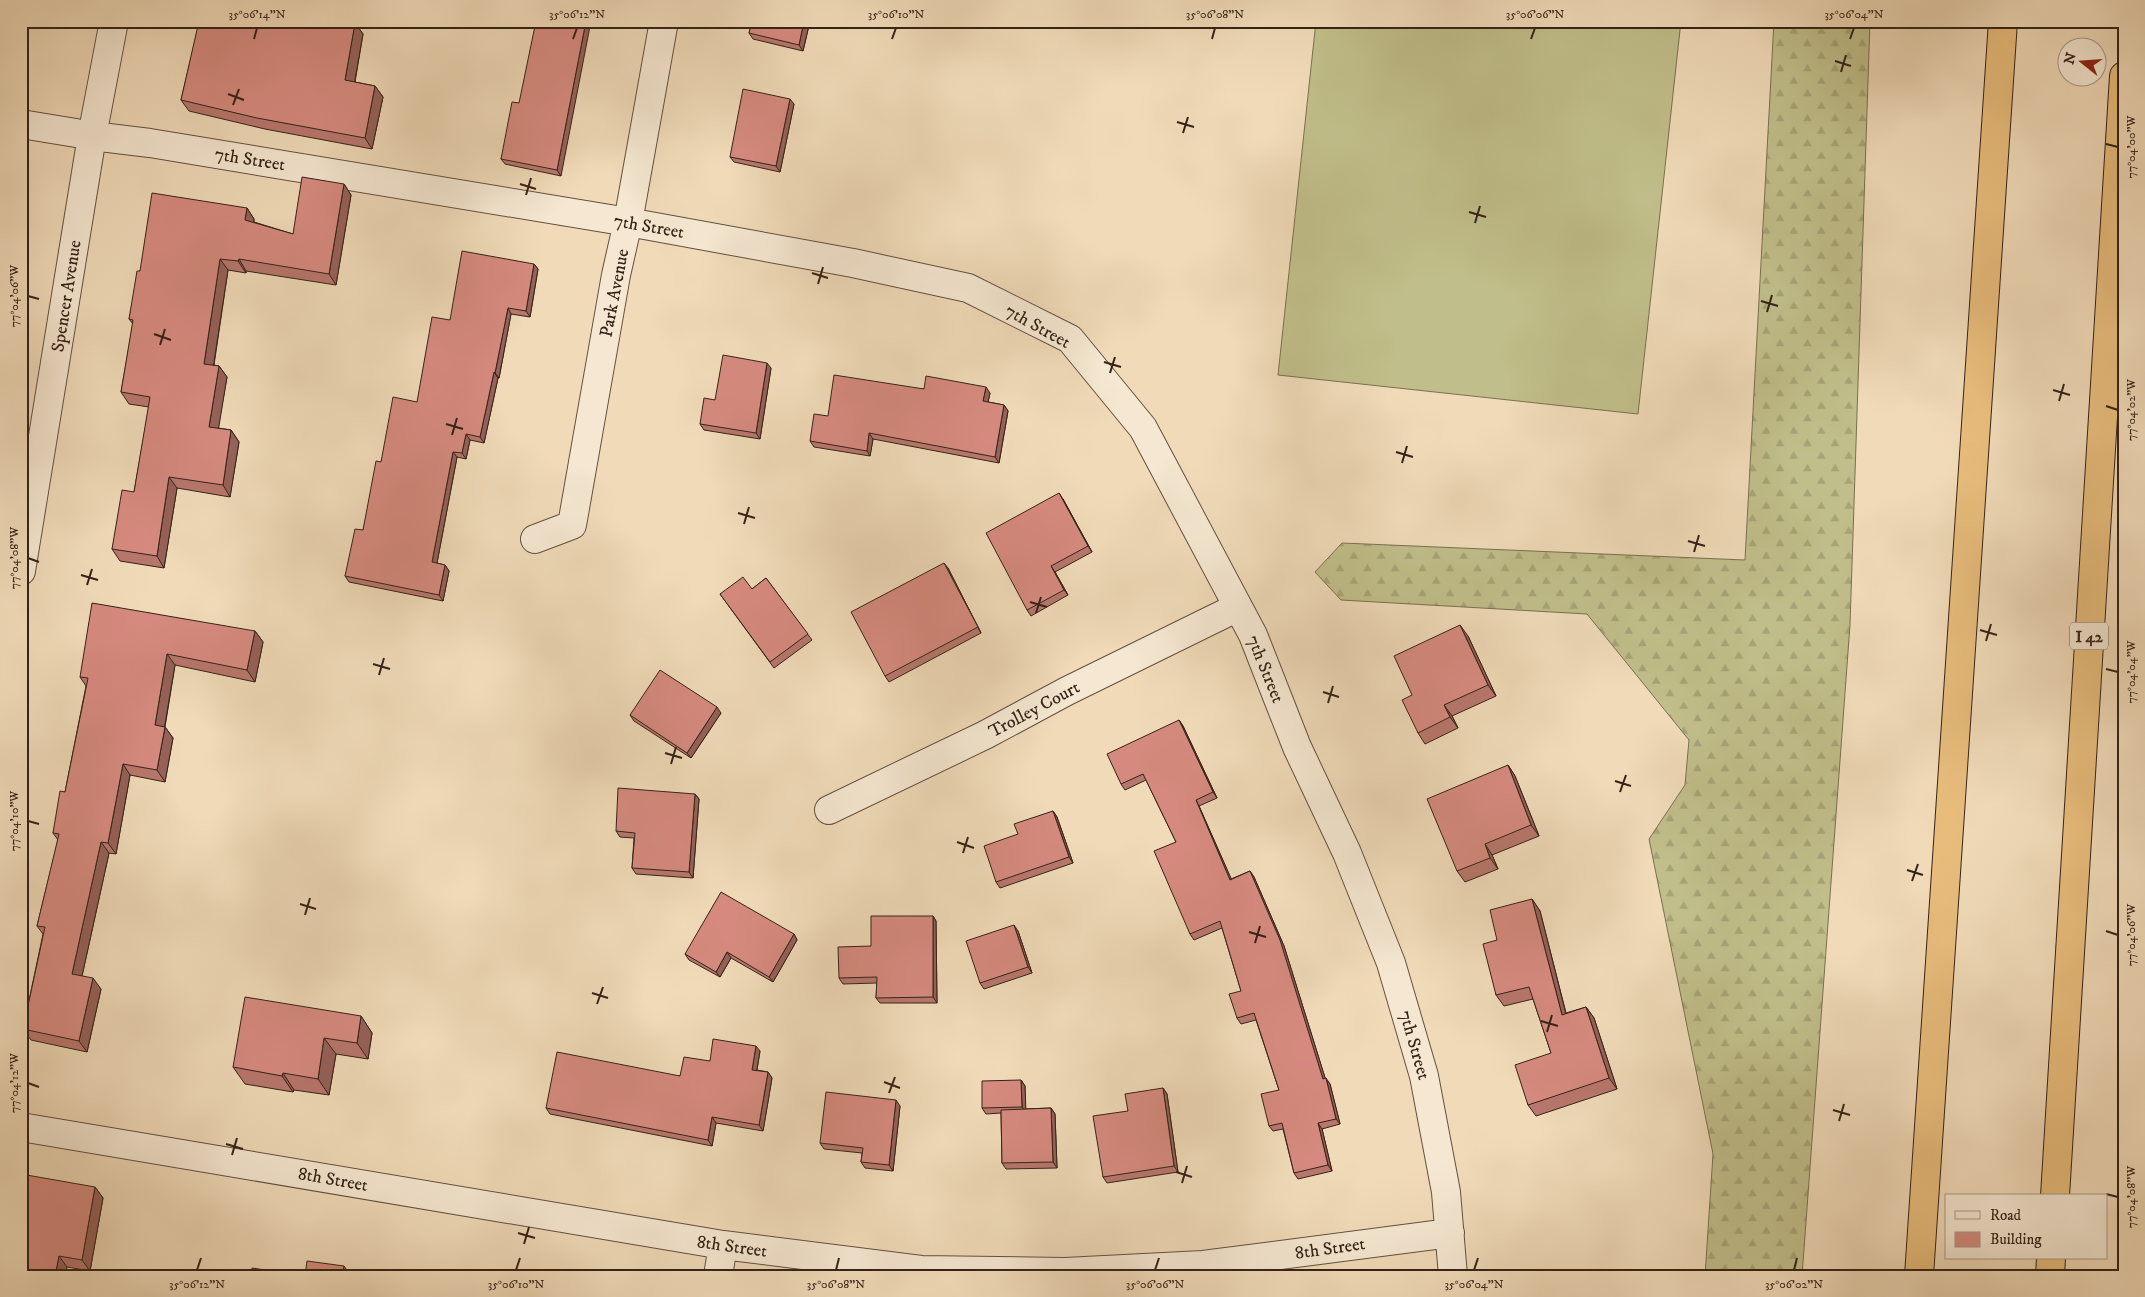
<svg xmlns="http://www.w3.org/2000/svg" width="2145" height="1297" font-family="'IM FELL DW Pica',serif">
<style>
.forest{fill:url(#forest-firs);stroke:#7a7050}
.pitch{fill:#c0be8a;stroke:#7a7050}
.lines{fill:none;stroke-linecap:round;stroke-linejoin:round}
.minor-casing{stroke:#63503f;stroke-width:30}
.motorway-casing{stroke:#342217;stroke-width:30}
.minor{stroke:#f5e7d1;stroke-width:28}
.motorway{stroke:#e8bd7c;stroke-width:28}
.wall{fill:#b8776d;stroke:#342217}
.shaded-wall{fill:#966159;stroke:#342217}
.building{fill:#d68a7f;stroke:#342217}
.ticks{fill:none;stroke:#342217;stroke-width:2}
.labels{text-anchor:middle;stroke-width:4;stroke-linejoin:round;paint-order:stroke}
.shield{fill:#f5e7d1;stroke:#6e5d4f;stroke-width:1}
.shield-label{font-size:16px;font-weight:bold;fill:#342217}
.street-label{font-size:18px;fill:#342217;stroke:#f5e7d1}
.neatline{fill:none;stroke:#342217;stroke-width:2}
.ticks-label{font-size:12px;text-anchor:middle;fill:#342217}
</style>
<defs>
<pattern id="forest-firs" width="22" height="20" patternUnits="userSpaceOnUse" patternTransform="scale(1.25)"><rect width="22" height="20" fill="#c0be8a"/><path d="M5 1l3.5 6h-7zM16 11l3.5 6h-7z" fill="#a6a376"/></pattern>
</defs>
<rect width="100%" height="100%" fill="#f0dab8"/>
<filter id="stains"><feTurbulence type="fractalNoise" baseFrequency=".004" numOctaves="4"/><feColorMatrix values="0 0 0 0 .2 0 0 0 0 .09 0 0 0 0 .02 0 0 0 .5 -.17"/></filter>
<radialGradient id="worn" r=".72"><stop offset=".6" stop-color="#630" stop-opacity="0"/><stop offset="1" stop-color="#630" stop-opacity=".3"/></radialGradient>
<path class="forest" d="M1774,21h96l-20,604 -48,651h-97l8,-122 -64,-315 36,-54 4,-45 -102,-126 -246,-14 -26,-28 27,-29 403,17z"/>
<path class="pitch" d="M1316,21h365l-43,393 -360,-39z"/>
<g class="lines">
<g class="minor-casing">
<path id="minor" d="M21,124l55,9
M92,136l58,7 478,79 225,41 115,25 102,51 73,89 110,207 44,112 50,106 44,110 33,113 22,116 7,84
M535,539l37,-14 44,-250 12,-53 36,-201
M21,571l71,-435 22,-115
M829,810l156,-75 82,-44 171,-84
M21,1127l702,118 198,25 144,2 138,-7 247,-32
M718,1276l5,-31"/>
</g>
<g class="motorway-casing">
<path id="motorway" d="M2055,1196l69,-1120
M1919,1276l84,-1255
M2050,1276l1,-18"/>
</g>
<use href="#minor" class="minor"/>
<use href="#motorway" class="motorway"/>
</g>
<path class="wall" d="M193,21h154l8,2 8,11 -8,48 20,4 8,11 -11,52 -107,-20 -76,-18 -8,-11 18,-76h-4z
M752,21h58l-7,30 -50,-12 -4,-6z
M519,103l42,73 -56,-12 -4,-5z
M794,104l-14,68 -46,-10 -4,-5z
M344,184l7,11 -15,90 -90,-14v2l-18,-3 -14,95 5,1 8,11 -9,51 13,2 8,12 -9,55 -53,-9 -13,80 -44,-7 -8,-12 22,-57 15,-85 -20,-3 -8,-12 12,-68 -4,-5 11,-48 107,-63 7,11v3l39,12z
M534,264l4,5 -8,48 -19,-3 -12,64h-1l-14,65 -14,-3 -4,19 -9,-2 -20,106 8,2 4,6 -6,30 -94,-19 -4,-6 18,-46 18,-68 36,-60z
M771,368l-11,71 -56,-9 -4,-6 15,-24z
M924,389l66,4 -2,9 16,3 4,6 -9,52 -126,-24 -3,17 -56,-9 -4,-6 18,-25z
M1063,499l29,53 -37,20 13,23 -37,21 -4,-6z
M948,568l33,65 -92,49 -4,-6z
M766,578l46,62 -38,28 -54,-74 32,-5z
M255,631l8,11 -8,40 -80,-17 -10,62 8,11 -8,44 -35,-7 -14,79 -7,-1 -27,123 19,13 -14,63 -56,-12 -8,-11 20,-95 -6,-8 21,-86 -5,-7 12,-41 21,-106 -6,-9z
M1468,636l28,60 -44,20 6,12 -33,16 -7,-11 -6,-38z
M721,713l-30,45 -57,-37 -4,-6z
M1179,720l4,6 34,72 -18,8 32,73 19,-8 4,6 30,69 41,132 5,6 10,40 -18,5 10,42 -34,8 -4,-6 -11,-44 -10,2 -4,-5 10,-36 -23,-70 -15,4 -4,-6 4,-27 -19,-63 -28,12 -4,-6 -14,-92 -30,-62 -21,10 -4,-6z
M1508,765l7,11 24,60 -47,19 6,14 -33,13 -8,-11z
M695,794l4,5 -6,79 -57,-4 -4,-6 2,-30 -14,-1 -4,-6z
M1053,811l4,6 16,46 -73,25 -4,-6 22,-48z
M1532,899l8,12 26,102 20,-6 8,11 23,71 -81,27 -8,-11 23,-52 -18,-54 -29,7 -8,-11 1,-55z
M933,916l3,5 1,82h-57l-4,-5 1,-15 -34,1 -4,-6 32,-32z
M1018,931l14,42 -48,16 -4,-6z
M794,934l3,6 -24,42 -42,-24 -11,19 -31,-17 -4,-6z
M361,1016l11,17 -4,26 -32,-5 -7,41 -35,-5 -1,2 -48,-8 -12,-17z
M760,1051l-3,19 11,2 4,6 -9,53 -47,-8 -4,23 -162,-32 -4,-6 134,-32 30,-15z
M1021,1080l4,6v23l26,-1 4,6 2,54 -51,1 -4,-6 -1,-50 -15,1 -4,-6z
M1163,1088l4,6 11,78 -71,11 -4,-6 25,-66z
M900,1106l-7,65 -28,-3 -4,-6 1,-9 -38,-4 -4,-6z
M95,1187l8,11 -13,73 -23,-4 -46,9z"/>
<path class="shaded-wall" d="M586,21h5l-30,155 -4,-6z
M804,21h6l-7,30 -4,-6z
M355,23l8,11 -10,57 -8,-11z
M375,86l8,11 -11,52 -7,-11z
M790,99l4,5 -14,68 -4,-6z
M344,184l7,11 -15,90 -7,-11z
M247,208l7,11 -1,12 -8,-11z
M220,259l8,11 -16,105 -8,-11z
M239,259l7,12v2l-8,-12z
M534,264l4,5 -8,48 -4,-6z
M508,308l3,6 -12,64 -4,-5z
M767,363l4,5 -11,71 -4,-6z
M219,366l8,11 -10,61 -8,-11z
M494,372l4,6 -14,65 -4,-6z
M986,387l4,6 -3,14 -4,-6z
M1004,405l4,6 -9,52 -4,-6z
M231,430l8,12 -9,55 -7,-12z
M869,433l4,6 -3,17 -3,-5z
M466,434l4,6 -4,19 -4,-6z
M453,452l4,5 -21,111 -4,-6z
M169,477l8,11 -13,80 -7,-12z
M1059,493l4,6 29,53 -4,-6z
M944,563l4,5 33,65 -3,-6z
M445,565l4,6 -6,30 -4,-6z
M1051,566l4,6 13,23 -4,-5z
M1460,625l8,11 28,60 -8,-11z
M255,631l8,11 -8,40 -8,-12z
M167,654l8,11 -12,71 -8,-11z
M1444,705l8,11 6,12 -8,-11z
M717,707l4,6 -30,45 -4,-5z
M1179,720l4,6 34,72 -4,-6z
M165,727l8,11 -8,44 -8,-12z
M123,764l7,11 -14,79 -8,-11z
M1508,765l7,11 24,60 -8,-11z
M695,794l4,5 -6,79 -4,-6z
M1196,800l3,6 35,79 -4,-5z
M1053,811l4,6 16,46 -4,-6z
M101,842l8,11 -29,132 -8,-11z
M1485,844l7,11 6,14 -8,-11z
M1250,871l4,6 30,69 43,138 -4,-5z
M1532,899l8,12 29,115 -7,-11z
M933,916l3,5 1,82 -4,-6z
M1014,925l4,6 14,42 -4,-6z
M794,934l3,6 -24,42 -4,-5z
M727,952l4,6 -11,19 -4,-5z
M93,978l8,11 -14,63 -8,-11z
M1586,1007l8,11 23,71 -8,-11z
M361,1016l11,17 -4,26 -11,-16z
M324,1038l12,16 -7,41 -11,-16z
M756,1046l4,5 -4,24 -4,-5z
M768,1072l4,6 -9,53 -4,-6z
M283,1073l11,17 -1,2 -11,-16z
M1326,1078l4,6 10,40 -4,-5z
M1021,1080l4,6 1,27 -4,-6z
M1163,1088l4,6 11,78 -4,-6z
M896,1100l4,6 -7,65 -4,-6z
M1051,1108l4,6 2,54 -4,-6z
M712,1117l4,6 -4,23 -4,-6z
M1318,1123l4,6 10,42 -4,-6z
M95,1187l8,11 -13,73 -8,-11z
M59,1256l8,11 -2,9h-10z
M344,1266l7,10h-9z"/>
<path class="building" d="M199,21h148l8,2 -10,57 30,6 -10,52 -108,-20 -76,-18z
M536,21h50l-29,149 -56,-11 11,-57 7,1z
M752,21h52l-5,24 -50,-12z
M743,89l47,10 -14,67 -46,-9z
M302,177l42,7 -15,90 -90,-15 -1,2 -18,-2 -16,105 15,2 -10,61 22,3 -8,55 -54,-8 -12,79 -45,-7 10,-59 12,2 16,-95 -29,-5 12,-72 -4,-1 8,-48h3l12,-78 95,15 -2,12 48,14z
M462,251l72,13 -8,47 -18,-3 -13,65 -1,-1 -14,65 -14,-3 -4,19 -9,-1 -21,110 13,3 -6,30 -94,-19 10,-47 8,1 13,-69 5,1 12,-65 24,5 15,-85 18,3z
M723,355l44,8 -11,70 -56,-9 4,-26 11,2z
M834,375l90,14 2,-13 60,11 -3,14 21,4 -9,52 -126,-24 -2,18 -57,-10 4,-27 14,2z
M1059,493l29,53 -37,20 13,24 -37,20 -41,-77z
M944,563l34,64 -93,49 -34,-64z
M743,577l9,12 14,-11 42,56 -38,28 -50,-68z
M92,603l163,28 -8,39 -80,-16 -12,71 10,2 -8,43 -34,-6 -15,79 -7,-1 -29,132 21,4 -14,63 -56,-12 22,-102 -8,-1 22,-92 -6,-1 7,-42 5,1 23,-114 -8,-1z
M1460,625l28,60 -44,20 6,12 -32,16 -16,-33 10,-5 -18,-39z
M660,670l57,37 -30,46 -57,-38z
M1179,720l34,72 -17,8 34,80 20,-9 30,69 43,139 3,-1 10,41 -18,4 10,42 -34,8 -12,-50 -13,3 -8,-32 18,-4 -25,-77 -17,5 -8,-24 12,-3 -21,-70 -30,13 -36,-83 22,-9 -33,-68 -22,10 -14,-30z
M1508,765l23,60 -46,19 5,14 -33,13 -30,-72z
M618,788l77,6 -6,78 -57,-4 3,-35 -19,-2z
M1053,811l16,46 -73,25 -12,-36 34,-12 -4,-10z
M721,892l73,42 -25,43 -42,-25 -11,20 -31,-18z
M1532,899l30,116 24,-8 23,71 -81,27 -13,-40 36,-12 -22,-66 -33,8 -13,-51 14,-4 -7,-30z
M871,916h62v81l-57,1 1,-21 -38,1 -1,-31 33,-1z
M1014,925l14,42 -48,16 -14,-42z
M245,997l116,19 -4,27 -33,-5 -6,41 -35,-6 -1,3 -49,-9z
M713,1039l43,7 -4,24 16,2 -9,53 -47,-8 -4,23 -162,-32 11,-56 123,24 4,-19 26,4z
M1021,1080l1,27 -40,1v-27z
M1163,1088l11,78 -71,11 -10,-61 35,-5 -3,-17z
M826,1092l70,8 -7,65 -28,-3 2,-14 -43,-5z
M1051,1108l2,54 -51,1 -1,-53z
M21,1174l74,13 -13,73 -23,-4 -4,20h-34z
M307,1261l37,5 -2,10h-91l1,-8 53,8z"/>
<path class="ticks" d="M254,39l3,-11M573,39l4,-11M892,39l4,-11M1212,39l3,-11M1531,39l4,-11M1850,39l4,-11M1835,61l16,5M1841,72l5,-17M228,94l16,6M233,105l6,-16M1177,122l17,5M1183,133l5,-16M2106,144l12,3M520,184l16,5M526,195l5,-17M1469,212l17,5M1475,223l5,-17M812,273l16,5M818,284l5,-17M28,296l11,3M1761,301l17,5M1767,312l5,-17M154,334l17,6M160,345l5,-16M1104,362l17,5M1110,373l5,-16M2053,390l17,5M2059,401l5,-17M2106,406l12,4M446,424l17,5M452,435l5,-17M1396,452l17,5M1402,463l5,-17M738,513l17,5M744,524l5,-17M1688,541l17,5M1694,552l5,-17M28,558l11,4M81,575l17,5M87,585l5,-16M1030,602l17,5M1036,613l5,-16M1980,630l17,5M1986,641l5,-17M373,664l17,5M2106,669l12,3M379,675l5,-17M1323,692l16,5M1328,703l5,-17M665,753l17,5M671,764l5,-17M1615,781l16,5M1620,792l6,-17M28,821l11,3M957,842l17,6M963,853l5,-16M1907,870l16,5M1912,881l6,-17M300,904l16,5M305,915l5,-17M2106,931l12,4M1249,932l17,5M1255,943l5,-17M592,993l16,5M597,1004l6,-17M1541,1021l17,5M1547,1032l5,-17M884,1082l16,6M28,1083l11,4M889,1093l6,-16M1833,1110l17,5M1839,1121l5,-17M226,1144l17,5M232,1155l5,-17M1176,1172l16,5M1182,1183l5,-17M2106,1194l12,3M518,1233l17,5M524,1244l5,-17M197,1270l4,-12M516,1270l4,-12M836,1270l3,-12M1155,1270l4,-12M1474,1270l4,-12M1794,1270l3,-12"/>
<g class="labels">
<rect class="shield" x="2070" y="622.5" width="38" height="27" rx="4"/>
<g class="shield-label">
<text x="2089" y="642">I 42</text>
</g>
<g class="street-label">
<text transform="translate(250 159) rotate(9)" y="6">7th Street</text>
<text transform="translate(649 226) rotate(10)" y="6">7th Street</text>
<text transform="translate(614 293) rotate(-79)" y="6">Park Avenue</text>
<text transform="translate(66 296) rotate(-81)" y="6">Spencer Avenue</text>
<text transform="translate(1038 326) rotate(29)" y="6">7th Street</text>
<text transform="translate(1266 669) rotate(68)" y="6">7th Street</text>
<text transform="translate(1034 709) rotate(-28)" y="6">Trolley Court</text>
<text transform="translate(1415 1045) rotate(74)" y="6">7th Street</text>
<text transform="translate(333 1179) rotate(10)" y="6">8th Street</text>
<text transform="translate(732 1246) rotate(8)" y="6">8th Street</text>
<text transform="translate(1330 1248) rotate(-8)" y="6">8th Street</text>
</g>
</g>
<rect width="2145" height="1297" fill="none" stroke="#f0dab8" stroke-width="55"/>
<rect x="1945" y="1194" width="162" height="65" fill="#f5e7d1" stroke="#a89887"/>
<rect x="1955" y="1211" width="25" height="8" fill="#f5e7d1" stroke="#a89887"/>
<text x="1990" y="1220" font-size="15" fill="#342217">Road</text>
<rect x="1955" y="1232" width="25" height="15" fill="#d68a7f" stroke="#a89887"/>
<text x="1990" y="1244" font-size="15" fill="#342217">Building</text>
<g transform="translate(2082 62) rotate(287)"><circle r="24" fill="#f5e7d1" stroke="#a89887"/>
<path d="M0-4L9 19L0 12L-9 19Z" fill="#8f2418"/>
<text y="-8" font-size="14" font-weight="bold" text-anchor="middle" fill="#342217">N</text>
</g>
<rect x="28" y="28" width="2090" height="1242" class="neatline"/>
<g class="ticks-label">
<text x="257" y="18">35°06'14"N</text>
<text x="577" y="18">35°06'12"N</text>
<text x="896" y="18">35°06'10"N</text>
<text x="1215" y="18">35°06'08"N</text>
<text x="1535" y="18">35°06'06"N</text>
<text x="1854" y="18">35°06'04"N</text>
<text transform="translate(2131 147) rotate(-90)" y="4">77°04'00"W</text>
<text transform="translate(14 296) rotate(-90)" y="4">77°04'06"W</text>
<text transform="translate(2131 410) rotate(-90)" y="4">77°04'02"W</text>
<text transform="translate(14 558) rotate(-90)" y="4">77°04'08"W</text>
<text transform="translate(2131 672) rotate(-90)" y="4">77°04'04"W</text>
<text transform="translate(14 821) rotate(-90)" y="4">77°04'10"W</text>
<text transform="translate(2131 935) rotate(-90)" y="4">77°04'06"W</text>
<text transform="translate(14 1083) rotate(-90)" y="4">77°04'12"W</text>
<text transform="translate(2131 1197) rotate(-90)" y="4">77°04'08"W</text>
<text x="197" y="1288">35°06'12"N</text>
<text x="516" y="1288">35°06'10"N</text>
<text x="836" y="1288">35°06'08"N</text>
<text x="1155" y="1288">35°06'06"N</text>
<text x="1474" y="1288">35°06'04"N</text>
<text x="1794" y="1288">35°06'02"N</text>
</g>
<rect width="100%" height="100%" filter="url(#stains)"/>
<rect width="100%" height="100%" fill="url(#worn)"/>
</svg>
